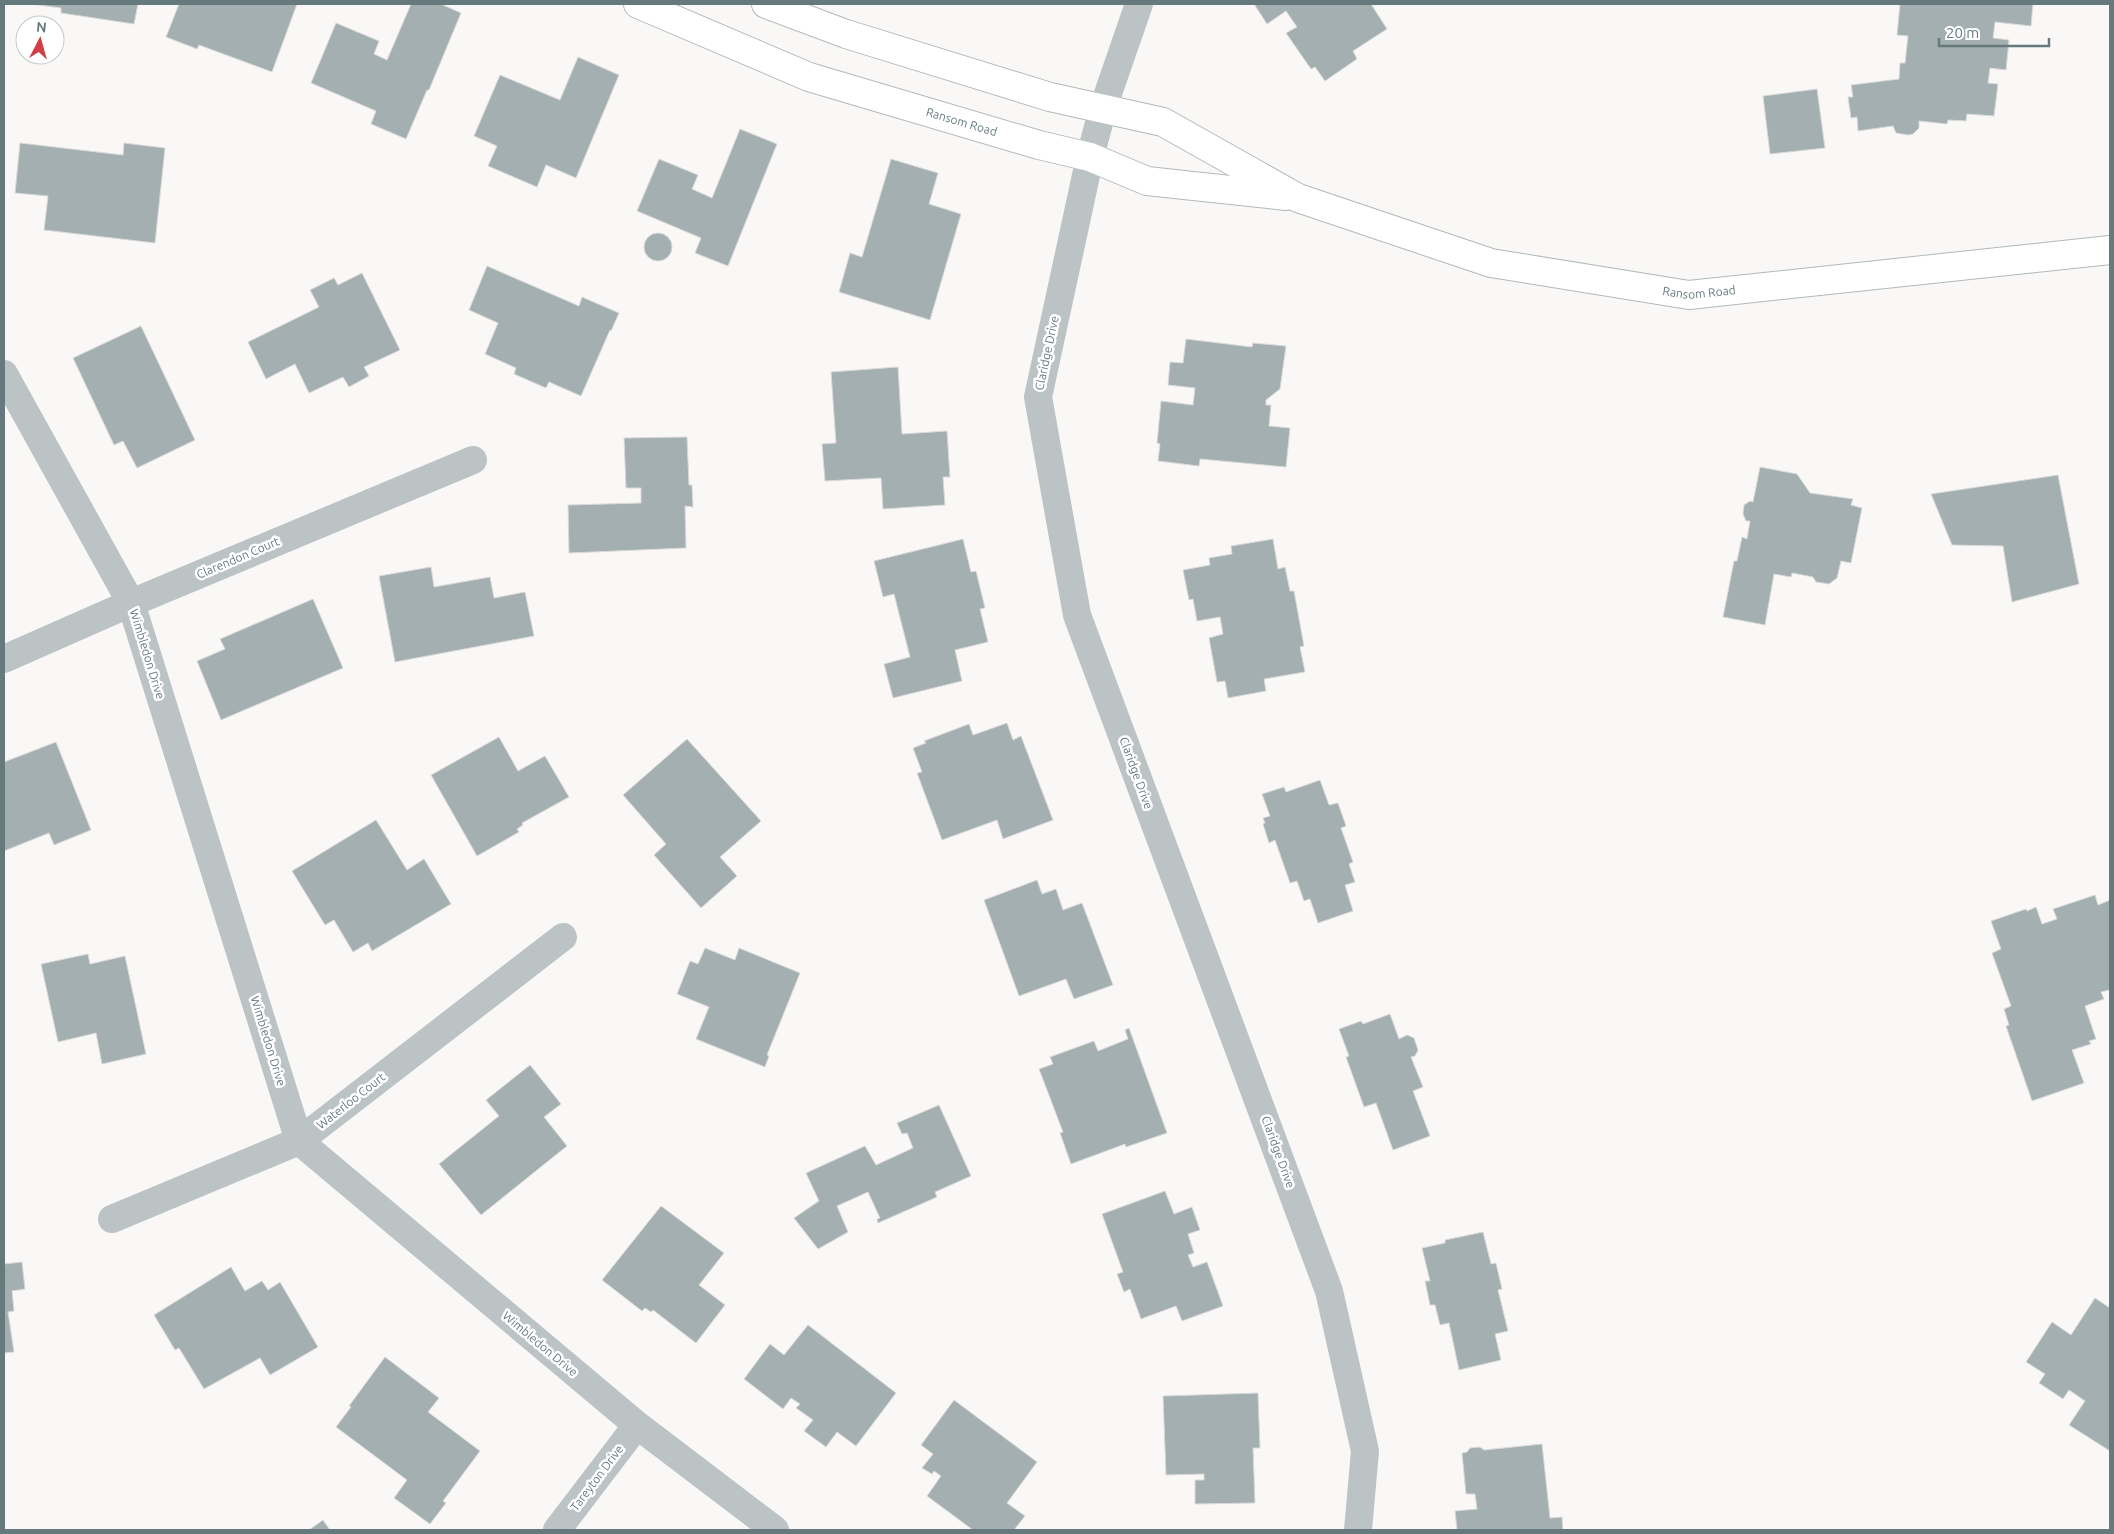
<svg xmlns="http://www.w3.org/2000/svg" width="2114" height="1534" font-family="Ubuntu,sans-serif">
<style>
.building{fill:#a4afb1;stroke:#dadad9}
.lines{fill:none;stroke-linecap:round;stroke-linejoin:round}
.secondary-casing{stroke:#b1b9bb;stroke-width:30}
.street{stroke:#bcc3c4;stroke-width:28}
.secondary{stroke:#fff;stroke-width:28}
.labels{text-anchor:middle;stroke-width:5;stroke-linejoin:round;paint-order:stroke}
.street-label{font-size:12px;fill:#667a7e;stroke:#fff}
</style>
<rect width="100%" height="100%" fill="#f9f8f7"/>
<path class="building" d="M31,4h107l-4,20 -73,-11v-5z
M179,4h118l-25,68 -73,-27 -2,4 -31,-12z
M411,4h30l20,9 -32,77h-2l-21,49 -35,-15 5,-13 -65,-28 25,-60 43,18 -5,13 13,6z
M1254,4h117l16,25 -34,22 4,8 -32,22 -10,-14 -4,2 -25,-36 11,-6 -11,-16 -19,13z
M1900,4h133l-2,22 -36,-4 -2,16 16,2 -3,30 -16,-2 -2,15 10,1 -4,32 -27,-2 -1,7 -18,-1 -1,4 -28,-3v7l-6,6 -5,1 -12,-2 -3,-7 -35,5 -1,-14 -6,1 -3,-21h5l-2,-12 48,-6 1,-16h5l3,-27 -11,-1z
M578,57l41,18 -43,103 -30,-13 -9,22 -49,-21 9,-20 -23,-10 26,-61 60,25z
M1817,89l8,59 -55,6 -7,-58z
M740,129l37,15 -49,122 -33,-13 6,-15 -64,-27 22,-52 39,16 -6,14 20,9z
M20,143l103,12 1,-12 41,5 -10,95 -111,-13 4,-34 -33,-3z
M891,159l47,14 -9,31 32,10 -31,106 -91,-28 11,-39 12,4z
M644 247a14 14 0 1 1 28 0a14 14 0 1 1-28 0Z
M487,266l92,40 3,-9 37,16 -8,18 -1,-1 -29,66 -32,-14 -3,6 -32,-14 2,-6 -31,-14 13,-31 -29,-13z
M362,273l38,77 -36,17 5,9 -20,11 -6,-10 -34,16 -14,-29 -29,15 -18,-37 71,-35 -9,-17 24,-12 4,7z
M141,326l54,114 -58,28 -14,-27 -9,4 -41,-87z
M1186,339l66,8 1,-4 33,3 -6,43 -14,11v5h5l-2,21 21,2 -4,39 -86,-8 -1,7 -41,-5 2,-17 -3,-1 4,-42 32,4 2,-17 -27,-3 2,-23 13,1z
M898,367l4,67 45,-3 3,46h-7l2,28 -62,4 -2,-31 -56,3 -3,-37 14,-1 -5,-71z
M687,437l2,48h3l1,22 -8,-1 1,42 -117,5 -1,-48 73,-2v-15h-15l-2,-50z
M1760,467l37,7 13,19 43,6 -2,6 11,3 -11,55 -10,-2 -4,17 -8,6 -13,-2 -3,-5 -21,-4 -1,4 -17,-3 -9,51 -42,-8 11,-56h3l5,-24 5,2 3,-18h-4l-3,-7 1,-9 6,-4 3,1z
M2058,475l21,109 -67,18 -9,-56 -51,-1 -21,-51z
M963,539l8,33 5,-1 9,37 -5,1 8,33 -33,8 7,31 -69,17 -9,-34 26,-7 -16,-63 -11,3 -9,-36z
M1273,539l5,30 7,-2 5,24h4l10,55 -4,1 5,25 -41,7 2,12 -38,7 -3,-17 -8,1 -8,-44 14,-4 -3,-17 -23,4 -4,-22 -4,1 -6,-30 27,-5 -1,-7 23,-4 -1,-8z
M431,567l3,20 56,-10 4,21 31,-6 9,44 -139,26 -16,-86z
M313,599l30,69 -122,52 -24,-59 28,-12 -5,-10z
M1007,723l6,17 8,-4 32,84 -50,19 -6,-19 -55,20 -25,-67 5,-1 -9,-24 13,-5 -2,-2 45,-17 4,11z
M499,737l19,34 27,-15 24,41 -47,26 1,2 -6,4 2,3 -42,24 -46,-81z
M687,739l74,82 -41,36 17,19 -36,32 -47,-53 12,-11 -43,-49z
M56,742l35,88 -37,15 -5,-12 -45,18v-89z
M1320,780l9,25 9,-2 8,23 -5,2 12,34 -4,2 6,18 -10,3 8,26 -35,12 -8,-24 -6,2 -7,-20 -7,2 -15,-43 -6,3 -6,-19 2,-1 -2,-5 7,-2 -8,-22 22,-7 2,5z
M376,820l31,50 17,-11 27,45 -79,47 -4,-8 -15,9 -19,-32 -9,5 -33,-54z
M1037,880l5,14 14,-5 7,21 19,-7 31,82 -39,14 -8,-20 -47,17 -35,-96z
M2095,895l3,10 12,-5v93l-1,-3 -8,2 3,7 -19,7 11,33 -7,2 2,3 -19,6 12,33 -52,18 -26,-75 3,-1 -5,-16 7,-3 -19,-53 9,-4 -10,-28 35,-12 1,2 9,-4 6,17 15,-5 -4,-10z
M705,948l30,12 4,-12 61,25 -33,82 2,1 -4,11 -69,-28 13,-32 -32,-13 13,-33 8,3z
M88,954l2,10 35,-8 21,98 -44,10 -6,-31 -38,9 -17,-78z
M1390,1014l9,25 8,-4 7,3 4,12 -3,6 -4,1 12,30 -10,4 17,45 -37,14 -17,-47 -12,4 -18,-50 3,-1 -10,-27 22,-8 2,3z
M1129,1028l38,105 -41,14 -1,-3 -54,20 -11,-31 3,-1 -24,-63 14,-5 -3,-7 44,-16 4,10 30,-12 -3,-9z
M530,1065l31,39 -17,13 23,29 -86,69 -42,-51 60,-48 -13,-16z
M939,1105l32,71 -36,16 2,5 -59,26 -1,-4 3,-1 -12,-26 -31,14 11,26 -30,17 -24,-31 25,-17 -13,-28 59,-27 11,19 37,-17 -6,-15 -5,1 -5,-11z
M1165,1191l9,23 18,-7 8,23 -12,4 6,19 -6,2 5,12 14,-5 16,44 -41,15 -6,-15 -35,13 -11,-30 -6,3 -7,-18 6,-2 -21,-58z
M661,1206l63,47 -25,32 26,20 -29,38 -43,-33 -2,2 -6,-4 -3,3 -40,-31z
M1483,1232l8,32 5,-1 6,26 -4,1 10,41 -13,3 6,26 -42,10 -10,-47 -9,2 -5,-20h-5l-5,-24h5l-8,-33 23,-5v-3z
M22,1262l3,27 -13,2 2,20 -6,1 6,40 -10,1v-89z
M231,1267l14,24 17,-10 6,9 12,-8 38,65 -48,28 -10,-17 -56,31 -25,-41 -4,2 -21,-35z
M2095,1298l15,10v143l-41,-26 16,-24 -16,-11 -6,9 -24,-16 6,-9 -19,-12 26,-40 19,13z
M808,1325l88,68 -40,53 -19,-14 -11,15 -22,-16 9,-11 -17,-12 4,-4 -9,-6 -8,11 -39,-30 26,-35 14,11z
M385,1357l54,41 -11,14 52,39 -37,50 3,2 -16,21 -36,-26 13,-18 -71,-53 15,-20 -2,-1z
M1258,1393l2,55h-7l2,55 -60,1v-24h9v-6l-38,1 -3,-79z
M954,1400l83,62 -30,41 18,13 -11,14h-41l-46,-34 14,-20 -7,-5 -2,3 -10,-6 11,-14 -12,-9z
M1542,1444l8,74 12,-1 1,13h-106l-2,-19 22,-2 -2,-15h-9l-4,-41 5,-1 3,-4 10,-1 4,3z
M323,1520l7,10h-21z"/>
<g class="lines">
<g class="secondary-casing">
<g id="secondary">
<path id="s1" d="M638,4l171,73 230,68 51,12 57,24 139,15"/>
<path id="s2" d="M766,4l80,30 204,63 113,25 135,76 193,65 198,32 421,-45"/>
</g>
</g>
<path class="street" d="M1139,4l-36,104 -13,49 -52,240 39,218 252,676 36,160 -7,79
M4,374l127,229 168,538 338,284 138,105
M4,659l127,-56 342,-143
M112,1219l187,-78 264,-204
M557,1530l80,-105"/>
<use href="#secondary" class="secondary"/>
</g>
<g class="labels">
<g class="street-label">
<text dy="4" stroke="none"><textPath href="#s1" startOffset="345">Ransom Road</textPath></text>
<text dy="4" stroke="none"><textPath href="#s2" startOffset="984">Ransom Road</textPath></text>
<text transform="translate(1047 353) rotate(-78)" y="4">Claridge Drive</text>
<text transform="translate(238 558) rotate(-23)" y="4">Clarendon Court</text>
<text transform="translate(147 654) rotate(73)" y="4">Wimbledon Drive</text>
<text transform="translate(1136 773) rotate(70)" y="4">Claridge Drive</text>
<text transform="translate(268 1041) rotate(73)" y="4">Wimbledon Drive</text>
<text transform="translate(351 1101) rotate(-38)" y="4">Waterloo Court</text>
<text transform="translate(1278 1152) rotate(70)" y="4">Claridge Drive</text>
<text transform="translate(540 1344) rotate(40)" y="4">Wimbledon Drive</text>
<text transform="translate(597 1478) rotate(-53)" y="4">Tareyton Drive</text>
</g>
</g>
<rect width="2114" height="1534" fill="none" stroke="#667a7e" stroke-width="10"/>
<g transform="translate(40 40) rotate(6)"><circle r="24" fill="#ffffff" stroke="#c2cacb"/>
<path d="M0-4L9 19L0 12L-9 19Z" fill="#d03f44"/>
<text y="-8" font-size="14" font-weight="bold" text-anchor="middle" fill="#667a7e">N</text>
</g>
<path d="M1939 38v8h110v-8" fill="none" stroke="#667a7e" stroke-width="2.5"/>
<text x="1946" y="38" font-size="15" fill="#667a7e" stroke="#ffffff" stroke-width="4" paint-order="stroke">20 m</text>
</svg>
